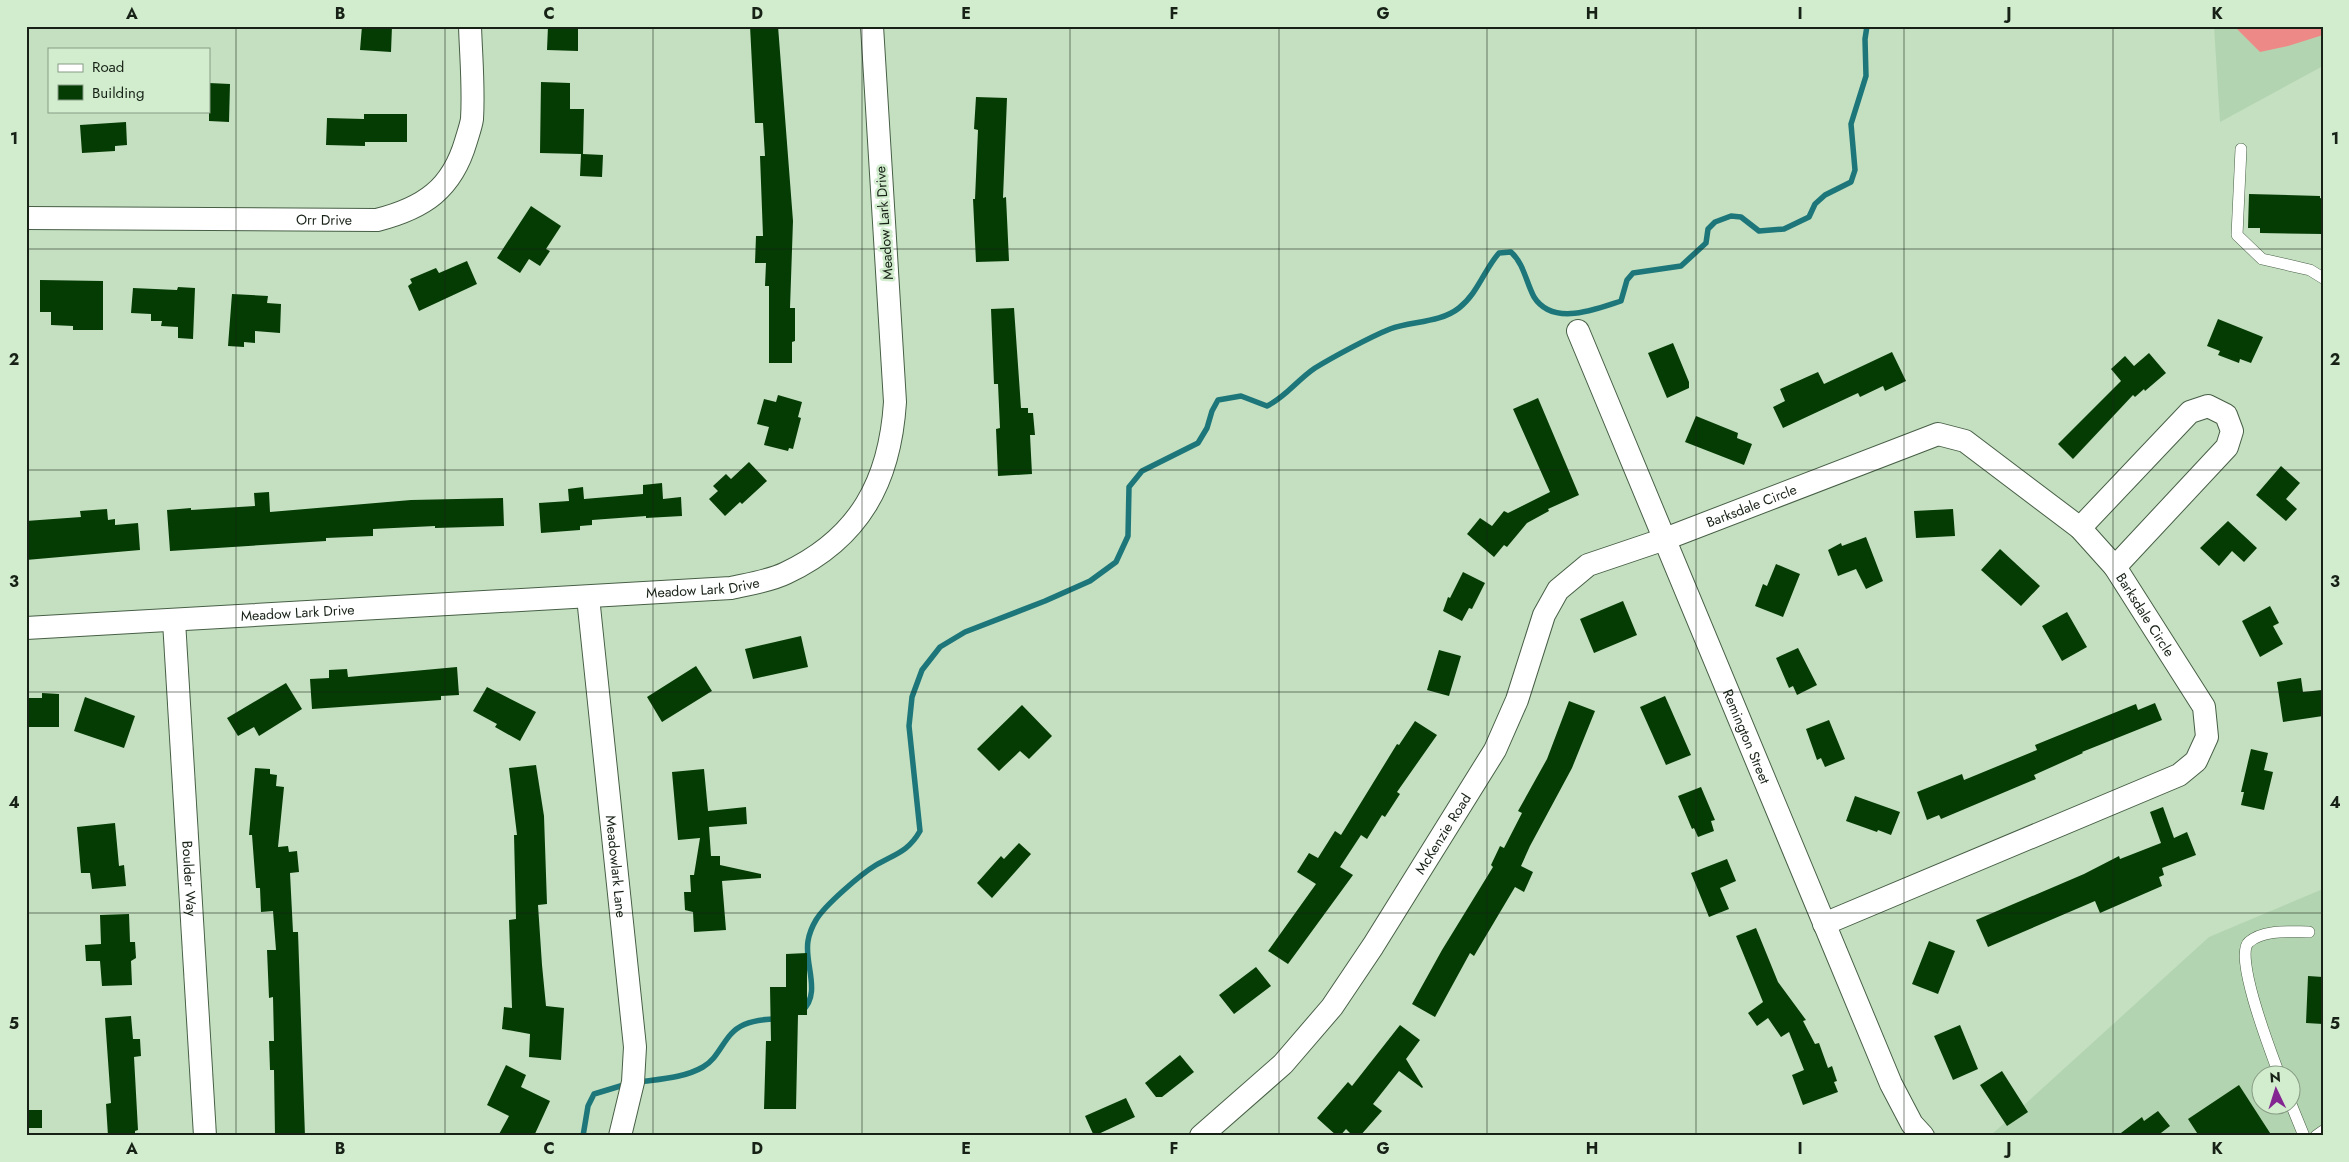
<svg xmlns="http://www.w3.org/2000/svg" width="2349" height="1162" font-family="Jost,sans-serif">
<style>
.built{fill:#b3d4b0;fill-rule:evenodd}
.grass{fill:#ed8a87}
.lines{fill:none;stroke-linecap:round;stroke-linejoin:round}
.stream{stroke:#1d7679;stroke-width:5.5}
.building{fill:#053c04}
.lane-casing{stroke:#475f45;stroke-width:12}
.street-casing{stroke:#475f45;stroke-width:24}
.lane{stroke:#fff;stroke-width:11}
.street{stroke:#fff;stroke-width:22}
.grid{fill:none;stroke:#172116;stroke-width:1;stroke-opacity:0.55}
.labels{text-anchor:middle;stroke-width:5;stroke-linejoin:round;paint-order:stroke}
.street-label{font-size:14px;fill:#172116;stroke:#d1edce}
.neatline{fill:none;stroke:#172116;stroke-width:2}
.grid-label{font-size:16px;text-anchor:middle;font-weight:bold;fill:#172116}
</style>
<rect width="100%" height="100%" fill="#c4e0c1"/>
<path class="built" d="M2214,26h109v40l-103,56z
M2323,889v247h-333l219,-199zM2262,1074h30v30h-30z"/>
<path class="grass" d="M2234,26h89v9l-35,11 -28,6z"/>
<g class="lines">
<path class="stream" d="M802,1011c20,-18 2,-47 6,-70 1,-6 5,-16 8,-21 9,-15 45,-46 60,-55 19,-11 32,-13 44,-34l-11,-105 3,-29 10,-27 18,-23 25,-15 80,-31 45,-20 26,-19 12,-26 1,-49 13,-16 56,-28 9,-15 5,-17 6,-11 23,-4 26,10c19,-9 30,-26 48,-38 18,-11 55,-31 75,-39 22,-8 50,-6 69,-21 19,-15 25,-38 40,-55l12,-1c13,12 15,30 23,45 19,30 62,12 87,4l6,-21 6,-7 48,-7 25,-23 2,-14 7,-7 16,-6 10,1 18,14 25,-2 25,-12 6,-13 10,-9 26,-13 4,-12 -4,-46 15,-48 -1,-37 2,-13
M639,1082c21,-3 45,-4 64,-15 13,-7 18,-22 28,-33 11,-13 30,-15 46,-15
M583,1136l5,-30 6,-12 33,-10"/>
</g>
<path class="building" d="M362,26h30l-1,26 -31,-2z
M548,26h30v25l-31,-1z
M750,26h28l15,195 -3,87h5v33l-3,1v21h-23v-77h-4l1,-23h-11l1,-27h7l-3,-80h5l-2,-33h-8z
M541,82l29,1v26h14l-1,45 20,1 -1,22 -22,-1 1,-22 -41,-1z
M209,83l21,1 -1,38 -20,-1z
M976,97l31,1 -4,100 3,-1 3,64 -33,1 -3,-63h2l3,-69 -4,-1z
M364,114h43v28h-42v4l-39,-1 1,-27 37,1z
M126,122l1,23 -12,1v5l-33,2 -2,-28z
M2249,194l71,2v2l3,1v35l-63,-1v-5h-12z
M531,206l30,20 -15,23 4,2 -10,15 -11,-7 -9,14 -23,-15z
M467,261l10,23 -58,27 -11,-25 4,-3 -2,-4 26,-11 3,5z
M40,280l63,1v49h-30v-4l-22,-1v-13h-11z
M178,287l17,1 -2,51 -15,-1v-11l-17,-1 1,-5h-11v-7l-20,-1 2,-25 44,2z
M232,294l36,2 -1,7 14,1 -1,29 -25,-2v12l-11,-1v5l-16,-1z
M1014,308l7,100h7v5h5l2,22h-5l2,39 -34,2 -2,-47 4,-1 -2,-44h-4l-3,-75z
M2218,319l45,18 -12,26 -11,-4 -1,4 -21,-8 2,-4 -13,-5z
M1673,343l16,39v6l-22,10 -19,-45z
M1892,352l14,29 -21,10 -2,-5 -23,11 -2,-4 -75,35 -10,-21 12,-6 -5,-12 38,-17 6,12z
M2149,353l17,20 -21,18 -1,-2 -9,8 -2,-2 -60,64 -15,-15 63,-63 -10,-12 14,-13 9,10z
M778,395l24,7 -4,15 3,1 -8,31 -4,-1 -1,3 -24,-6 5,-18 -12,-3 7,-25 12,3z
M1538,398l41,97 -31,14 1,2 -22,12 -20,24 -3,-2 -10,12 -27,-23 13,-16 12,8 12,-15 4,2 42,-21 -37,-83z
M1696,416l42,17 -1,5 15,6 -8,21 -59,-23z
M749,462l18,19 -25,23 -2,-2 -15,14 -16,-17 9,-8 -5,-5 13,-12 5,5z
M2281,466l19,17 -14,16 11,10 -11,12 -30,-26z
M662,483l1,16 18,-2 1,19 -36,2v-2l-54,4v5l-12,1v4l-39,3 -2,-30 30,-2 -1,-12 15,-2 1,12 59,-5v-9z
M269,492l1,20 141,-12 92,-2 1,28 -69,2v-2l-62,3v7l-47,2v3l-156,10 -3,-41 24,-2v2l64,-4 -1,-13z
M107,509l1,11 7,-1v6l23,-2 2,27 -114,10v-39l55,-4 -1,-6z
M1953,509l2,27 -39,2 -2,-27z
M2228,521l29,27 -13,14 -12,-11 -13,15 -19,-18z
M1866,537l17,44 -17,8 -10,-20 -18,7 -10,-26 13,-7 1,3z
M2000,549l40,37 -19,20 -40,-36z
M1776,564l24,10 -17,43 -28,-11 8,-22 4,2z
M1463,572l22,11 -13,26 -3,-1 -7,13 -19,-10 5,-14 2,1z
M1623,601l14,34 -43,18 -14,-34z
M2270,606l9,17 -6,3 10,18 -23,13 -18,-36z
M2067,612l20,35 -25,14 -20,-35z
M801,636l7,31 -55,12 -8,-30z
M1798,648l19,37 -20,10 -4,-9 -4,2 -13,-30z
M1439,650l22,6 -12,40 -22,-6z
M696,666l16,25 -50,31 -15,-25z
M457,667l2,28 -18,1v4l-129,9 -2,-30 19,-1v-8l18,-1 1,8z
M2301,678l2,14 19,-2 1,26 -40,6 -6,-40z
M286,683l16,26 -43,27 -5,-9 -16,9 -11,-18z
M487,687l49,25 -16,29 -25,-14 2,-3 -24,-13z
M42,693l17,1v33h-33v-29h16z
M1665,696l26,59 -25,10 -26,-58z
M85,697l50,19 -11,32 -50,-17z
M1569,701l26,10 -23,57 -42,78 -9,20 12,6 -9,20 -9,-5 -41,69 -4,-3 -35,64 -23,-13 30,-54 51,-83 -2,-2 9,-19 4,2 18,-35 -4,-2 29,-52z
M2155,703l7,17 -80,32 1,1 -49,22 2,4 -95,40 -2,-4 -12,5 -10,-28 45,-18 2,6 73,-30 -2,-5 101,-41 2,6z
M1022,705l30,31 -23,23 -9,-8 -21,20 -22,-22z
M1829,720l16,39 -20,8 -4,-9 -4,2 -11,-31z
M1415,721l22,14 -40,57 3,2 -15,23 -3,-2 -15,24 -6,-4 -21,32 13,8 -65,89 -20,-13 48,-67 -19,-12 12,-19 9,5 17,-27 6,4 56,-91 2,1z
M2251,749l17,4 -4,17 9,2 -9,38 -23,-5 3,-13h-3z
M536,765l8,51 3,88 -9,1 4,60 4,41 18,2 -3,52 -32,-3 1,-23 -28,-5 2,-22 8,1 -3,-88 7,-1 -2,-84h3l-8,-67z
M255,768l15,1v5l7,1 -1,11 8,1 -6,60 10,-1 1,6 8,-1 2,21 -9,1 3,59h5l7,204h-30l-1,-66h-4l-1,-29h5l-1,-44 -4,1 -2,-48h9l-3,-39 -12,1 -1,-24h-4l-4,-53h-3z
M704,769l4,42 38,-4 1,17 -38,3 2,29h9v9l41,9v4l-39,3 4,49 -32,2 -1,-20 -8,-2 -1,-18h7l-1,-17h4l6,-37 -22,2 -6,-68z
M1701,787l14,33 -4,1 3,10 -16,6 -4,-9 -2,1 -14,-33z
M1855,796l45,16 -9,23 -13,-5 -1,2 -31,-11z
M2163,807l11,31 13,-6 9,23 -34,13 2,7 -5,2 3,9 -62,27 -5,-12 -107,46 -12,-27 108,-46 35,-18 1,3 41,-16 -11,-31z
M115,823l4,43 5,-1 2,21 -34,3 -2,-16h-9l-4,-46z
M1019,843l12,11 -39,44 -15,-15 24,-27 3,3z
M1727,859l9,22 -16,7 9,21 -20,8 -18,-44z
M129,914l1,28h5l1,16 -5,3 1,24 -30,1 -2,-25h-14l-1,-16 16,-1 -1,-29z
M1756,928l22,54 28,38 -3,1 12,23 4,-1 9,25 4,-2 5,15 -3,1 4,10 -35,13 -11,-30 12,-5 -15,-38 -8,5 -13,-19 -11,8 -9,-13 15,-11 -27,-66z
M1929,941l26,10 -17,43 -26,-10z
M807,953v62h-9l-2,94h-32l2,-68h5l-1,-54h16v-33z
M1256,967l15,19 -37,28 -15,-19z
M2308,976l15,1v47l-17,-1z
M131,1016l2,23h7l1,17 -7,1 4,73 -3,1v5h-27l-2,-32 5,-1 -6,-85z
M1400,1025l20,15 -14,19 17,28 -1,1 -23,-17 -26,33 9,7 -22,25h-7l-7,-7 -6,7h-3l-20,-18 31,-36 4,4z
M1960,1025l18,44 -25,11 -19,-44z
M1180,1055l14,17 -32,25h-6l-11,-14z
M506,1065l20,10 -5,12 29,14 -16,35h-36l11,-20 -22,-11z
M2002,1071l26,41 -21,14 -27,-41z
M2239,1085l33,51h-73l-11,-17z
M1126,1098l9,19 -41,19 -9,-20z
M26,1110h16v18h-16z
M2158,1111l12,15 -13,10h-40l25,-19 2,4z"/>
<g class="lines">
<g class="lane-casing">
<path id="lane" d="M2241,149l-4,86 25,24 48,11 13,8
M2279,1074c-7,-19 -46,-119 -30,-132 15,-13 42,-10 60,-10
M2291,1104l13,32
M2316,1136l7,-5"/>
</g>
<g class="street-casing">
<g id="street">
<path id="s1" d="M26,218l351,2c47,-12 75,-31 89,-79 2,-7 5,-15 6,-22 2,-31 -1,-62 -2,-93"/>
<path id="s2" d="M1578,331l313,753 21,40 11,12"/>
<path d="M2080,528l110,-116 18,-6 18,9 6,16 -5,16 -112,120"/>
<path id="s3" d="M588,597l47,450 -2,35 -13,54"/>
<path id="s4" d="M174,621l31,515"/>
<path id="s5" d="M26,628l705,-40c18,-4 39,-7 55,-15 74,-35 104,-92 109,-171l-23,-376"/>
<path id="s6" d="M1201,1136l82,-72 49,-57 41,-61 122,-196 22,-50 27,-85 14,-25 30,-25 77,-26 273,-105 27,7 115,87 35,39 89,140 3,30 -11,24 -17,14 -355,149"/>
</g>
</g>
<use href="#lane" class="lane"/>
<use href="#street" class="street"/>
</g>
<path class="grid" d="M236,26v1110M445,26v1110M653,26v1110M862,26v1110M1070,26v1110M1279,26v1110M1487,26v1110M1696,26v1110M1904,26v1110M2113,26v1110M26,249h2297M26,470h2297M26,692h2297M26,913h2297"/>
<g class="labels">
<g class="street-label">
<text dy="5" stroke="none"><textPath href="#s1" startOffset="298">Orr Drive</textPath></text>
<text transform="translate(884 223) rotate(-94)" y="5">Meadow Lark Drive</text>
<text dy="5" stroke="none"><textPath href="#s6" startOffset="874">Barksdale Circle</textPath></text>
<text dy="5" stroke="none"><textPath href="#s5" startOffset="678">Meadow Lark Drive</textPath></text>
<text dy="5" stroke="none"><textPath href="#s5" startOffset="272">Meadow Lark Drive</textPath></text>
<text dy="5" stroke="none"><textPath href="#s6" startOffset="1355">Barksdale Circle</textPath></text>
<text dy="5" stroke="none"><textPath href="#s2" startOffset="439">Remington Street</textPath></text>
<text dy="5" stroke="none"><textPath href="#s6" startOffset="390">McKenzie Road</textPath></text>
<text dy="5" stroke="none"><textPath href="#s3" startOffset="271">Meadowlark Lane</textPath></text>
<text dy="5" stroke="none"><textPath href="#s4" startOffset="258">Boulder Way</textPath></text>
</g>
</g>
<rect width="2349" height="1162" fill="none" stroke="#d1edce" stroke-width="55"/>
<rect x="48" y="48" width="162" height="65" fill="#d1edce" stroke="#879b84"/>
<rect x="58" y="64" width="25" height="8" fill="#ffffff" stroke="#879b84"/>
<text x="92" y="72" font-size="15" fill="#172116">Road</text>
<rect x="58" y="85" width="25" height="15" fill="#053c04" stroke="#879b84"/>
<text x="92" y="98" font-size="15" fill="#172116">Building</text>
<g transform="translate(2276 1090) rotate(356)"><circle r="24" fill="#d1edce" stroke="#879b84"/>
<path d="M0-4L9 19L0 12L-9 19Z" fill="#842691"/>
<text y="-8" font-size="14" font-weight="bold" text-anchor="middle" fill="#172116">N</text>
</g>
<rect x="28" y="28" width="2294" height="1106" class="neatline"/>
<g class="grid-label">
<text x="132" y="19">A</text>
<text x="340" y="19">B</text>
<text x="549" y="19">C</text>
<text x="757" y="19">D</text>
<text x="966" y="19">E</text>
<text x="1174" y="19">F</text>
<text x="1383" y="19">G</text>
<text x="1592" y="19">H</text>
<text x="1800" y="19">I</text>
<text x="2009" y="19">J</text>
<text x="2217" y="19">K</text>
<text x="14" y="144">1</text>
<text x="2335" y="144">1</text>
<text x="14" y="365">2</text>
<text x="2335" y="365">2</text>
<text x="14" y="587">3</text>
<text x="2335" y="587">3</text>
<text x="14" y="808">4</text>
<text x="2335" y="808">4</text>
<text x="14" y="1029">5</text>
<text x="2335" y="1029">5</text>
<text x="132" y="1154">A</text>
<text x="340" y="1154">B</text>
<text x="549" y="1154">C</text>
<text x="757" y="1154">D</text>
<text x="966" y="1154">E</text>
<text x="1174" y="1154">F</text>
<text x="1383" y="1154">G</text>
<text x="1592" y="1154">H</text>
<text x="1800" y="1154">I</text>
<text x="2009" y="1154">J</text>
<text x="2217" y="1154">K</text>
</g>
</svg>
